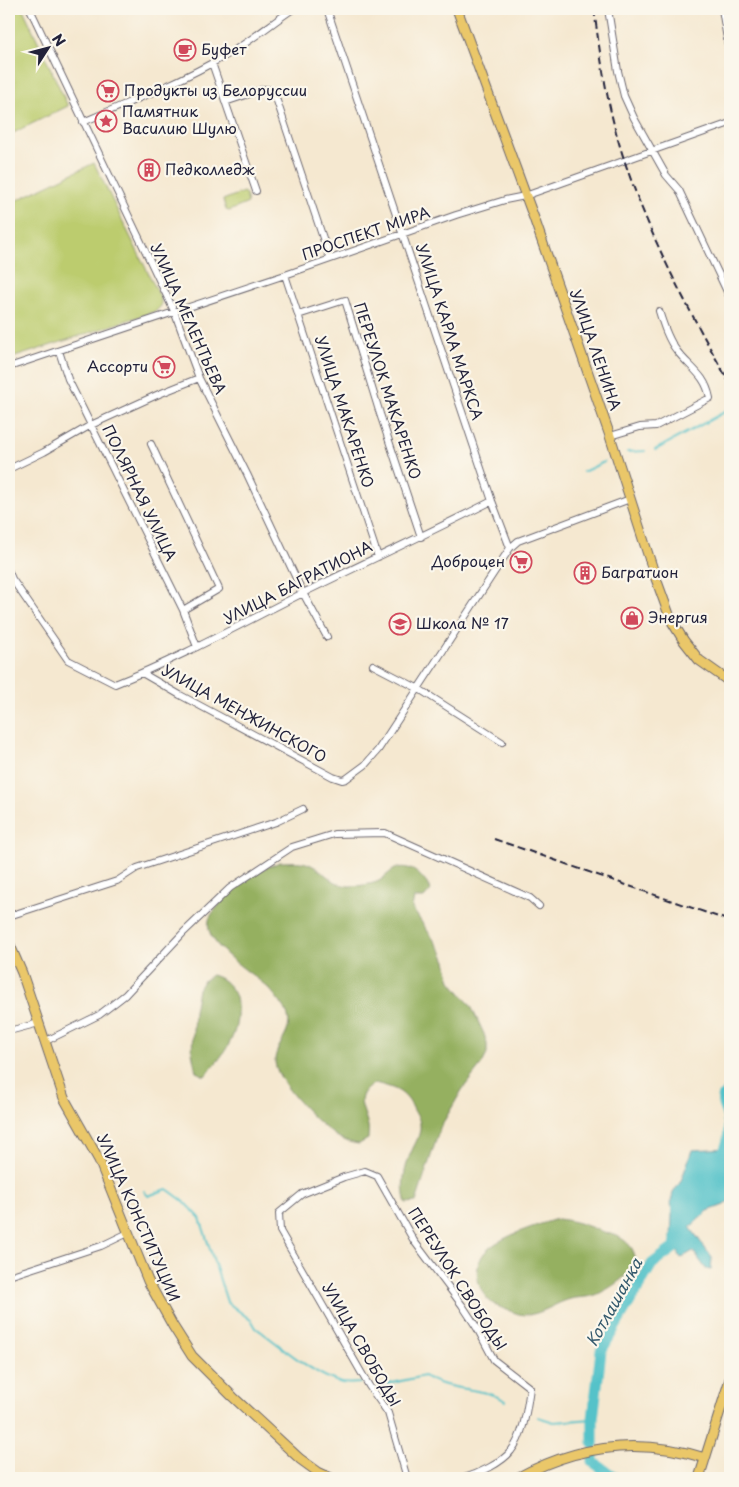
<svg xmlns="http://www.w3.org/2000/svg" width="739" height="1487" font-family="'Playpen Sans',sans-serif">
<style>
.green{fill:#bccc6e;stroke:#6f7754}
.forest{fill:#95b061;stroke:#5c694e}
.water{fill:#54c2c9;stroke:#3b7282}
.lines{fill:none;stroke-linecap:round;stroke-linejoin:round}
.stream{stroke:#54c2c9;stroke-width:2}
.river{stroke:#54c2c9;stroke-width:11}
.minor-casing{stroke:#6c676f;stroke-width:8}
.major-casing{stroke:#6c676f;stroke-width:11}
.minor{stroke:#fff;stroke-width:6}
.major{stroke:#eac769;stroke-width:9}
.rail{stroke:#22223b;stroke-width:2;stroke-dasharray:8 4;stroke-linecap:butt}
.labels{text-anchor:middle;stroke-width:4.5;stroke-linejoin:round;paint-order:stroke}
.poi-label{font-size:15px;fill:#22223b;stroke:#fbf7ec;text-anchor:start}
.street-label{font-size:15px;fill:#22223b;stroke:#fbf7ec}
.water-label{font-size:16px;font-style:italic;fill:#345a6d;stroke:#fbf7ec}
</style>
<rect width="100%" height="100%" fill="#fbf7ec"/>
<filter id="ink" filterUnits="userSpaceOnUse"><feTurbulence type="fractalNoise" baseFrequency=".02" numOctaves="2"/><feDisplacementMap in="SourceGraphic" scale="10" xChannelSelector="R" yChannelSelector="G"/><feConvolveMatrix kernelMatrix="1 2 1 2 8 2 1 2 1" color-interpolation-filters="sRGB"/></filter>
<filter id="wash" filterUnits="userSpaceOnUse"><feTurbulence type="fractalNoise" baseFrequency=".0096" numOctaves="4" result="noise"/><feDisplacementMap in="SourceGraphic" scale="20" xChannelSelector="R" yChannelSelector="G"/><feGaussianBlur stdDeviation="1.12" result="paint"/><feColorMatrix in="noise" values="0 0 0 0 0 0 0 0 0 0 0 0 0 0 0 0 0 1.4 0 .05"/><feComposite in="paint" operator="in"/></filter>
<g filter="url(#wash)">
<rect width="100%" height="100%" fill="#f5e8d0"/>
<path class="green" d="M9,9h14l45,97 -59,29z
M94,163l67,136v7l-5,5 -147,48v-155z
M243,192l3,2 2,9 -19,8 -3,-1 -3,-10z"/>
<path class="forest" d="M280,862c10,0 22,-2 31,3 13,6 22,20 37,21 10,0 22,-1 31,-5 5,-3 10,-9 16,-12 16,-7 29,9 36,21l-7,8h-10l-2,10 30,44 4,9 5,20 20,25 13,28 3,10v10l-5,10 -20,26 -22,38 -24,74 -10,1c-6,-17 -1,-37 6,-53 4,-8 9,-16 8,-26 0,-4 -4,-10 -6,-14 -9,-20 -20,-22 -39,-27 -23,14 -11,24 -7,43 1,4 0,9 0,13l-9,5c-10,-1 -19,-5 -27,-11 -16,-11 -59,-54 -57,-74 2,-17 22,-30 10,-49 -5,-8 -12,-18 -19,-24 -15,-14 -64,-42 -57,-66 1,-5 7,-11 10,-15 16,-22 37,-34 61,-43z
M212,975c10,3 13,6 19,13 6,8 6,13 6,22 2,26 -15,47 -32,66l-9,-4 -4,-20 2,-41 4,-22 5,-8z
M557,1219c20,2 28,6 47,13 6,2 15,4 21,9 26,21 -7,43 -25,52 -11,6 -22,3 -33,7 -18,6 -34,21 -54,12 -6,-2 -15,-5 -21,-9 -16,-13 -21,-37 -5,-53 15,-14 50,-25 70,-31z"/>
<path class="water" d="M730,1148v52l-6,5 -16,6 -18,16 22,31 -1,12 -5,-1 -13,-18 -12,7 -10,-20 1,-23 -1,-14 2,-8 8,-12 11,-31z"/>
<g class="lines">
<path class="stream" d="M655,450l75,-41
M627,452l18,-1
M583,472l21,-10
M144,1191l4,5 19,-7 19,14 14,15 27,84 25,19 4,7c23,16 58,48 86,55 6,1 13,0 19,0
M383,1385l41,-9c25,16 57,10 82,25
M538,1417l16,5 39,-3"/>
<path class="river" d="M717,1160c12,-10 14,-30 10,-45 -2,-7 -6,-11 -4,-18l7,-7
M593,1444v-25l8,-68 51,-87 23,-17 2,-15
M593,1456v6l23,16"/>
</g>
</g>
<g filter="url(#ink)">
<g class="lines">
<g class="minor-casing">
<path id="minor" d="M30,9l144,302 25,67 48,96 56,119 24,44
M327,9l165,492 18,47
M608,9l10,62 6,25 10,22 32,57 13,15 51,108
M722,9l8,48
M212,63l44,128
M225,102l39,-13 7,1 5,8 54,161
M83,122c50,-21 101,-42 147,-69 22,-13 42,-30 63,-44
M285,275l93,282
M298,315l47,-15 35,114 41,123
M59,351l9,28 115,231 14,37
M9,367l276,-92 171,-60 49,-15 20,-4 205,-73
M610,436l30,-9 16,-1 54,-28c-5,-24 -19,-29 -33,-47 -9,-11 -14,-27 -18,-40
M151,444l68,145 -36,21
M9,469l35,-17 47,-27 68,-31 40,-16
M9,572l3,7 56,81 47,24c65,-26 126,-60 188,-91 63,-31 126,-60 189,-92
M373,665l46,24 83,53
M142,673l38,22 153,82 9,3 4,-1 19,-14 13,-15 132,-202 8,-7 112,-42
M9,916l108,-35 20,-13 139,-46 27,-13
M9,1031l30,-8
M46,1041l53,-26 26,-20 59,-63 46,-44 62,-41 42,-13 51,-1 145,65 9,8
M9,1276l92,-30 27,-13
M407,1478l-19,-65 -19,-27 -89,-155 -1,-18 23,-19 42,-17 21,-6 12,5 37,65 48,64 15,23 17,32 36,28c-3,20 -6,47 -19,63 -9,12 -33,23 -47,27"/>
</g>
<g class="major-casing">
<path id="major" d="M457,9l77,209 76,218 45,140 16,44 13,21 15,19 31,22
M9,943l13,30 42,125 35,62 49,121 25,45 19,30 41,41 67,62 18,13 13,6
M517,1478c60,-33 122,-41 188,-20
M699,1478l31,-99"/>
</g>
<use href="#minor" class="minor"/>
<use href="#major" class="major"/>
<path class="rail" d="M594,9c6,45 12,90 25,134 25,85 68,164 111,241
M494,839l236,82"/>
</g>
</g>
<defs>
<g id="cafe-ring" transform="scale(1.125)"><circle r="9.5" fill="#fbf7ec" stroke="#d1495b" stroke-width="1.5"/><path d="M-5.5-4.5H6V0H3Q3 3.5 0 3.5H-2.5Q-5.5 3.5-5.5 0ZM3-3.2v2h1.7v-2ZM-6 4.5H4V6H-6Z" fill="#d1495b"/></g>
<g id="supermarket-ring" transform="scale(1.125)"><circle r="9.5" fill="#fbf7ec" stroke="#d1495b" stroke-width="1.5"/><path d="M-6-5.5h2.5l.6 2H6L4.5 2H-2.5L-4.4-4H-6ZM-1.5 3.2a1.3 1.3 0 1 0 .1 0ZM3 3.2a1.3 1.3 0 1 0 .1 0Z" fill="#d1495b"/></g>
<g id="sight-ring" transform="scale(1.125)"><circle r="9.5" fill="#fbf7ec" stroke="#d1495b" stroke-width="1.5"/><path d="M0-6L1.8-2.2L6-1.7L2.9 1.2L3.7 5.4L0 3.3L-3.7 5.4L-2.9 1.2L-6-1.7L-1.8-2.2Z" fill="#d1495b"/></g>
<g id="building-ring" transform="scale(1.125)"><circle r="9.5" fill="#fbf7ec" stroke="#d1495b" stroke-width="1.5"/><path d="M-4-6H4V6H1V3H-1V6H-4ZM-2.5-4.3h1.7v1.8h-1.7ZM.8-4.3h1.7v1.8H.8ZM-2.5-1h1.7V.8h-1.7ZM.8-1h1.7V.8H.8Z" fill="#d1495b"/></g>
<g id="shop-ring" transform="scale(1.125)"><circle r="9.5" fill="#fbf7ec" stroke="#d1495b" stroke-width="1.5"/><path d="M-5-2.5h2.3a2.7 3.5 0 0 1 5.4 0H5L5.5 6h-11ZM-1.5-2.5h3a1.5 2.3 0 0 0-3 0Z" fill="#d1495b"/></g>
<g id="school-ring" transform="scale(1.125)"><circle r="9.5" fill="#fbf7ec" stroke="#d1495b" stroke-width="1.5"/><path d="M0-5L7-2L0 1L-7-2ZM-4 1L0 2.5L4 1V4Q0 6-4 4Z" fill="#d1495b"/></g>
</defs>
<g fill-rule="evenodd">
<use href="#cafe-ring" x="185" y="50"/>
<use href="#supermarket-ring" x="108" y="91"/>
<use href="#sight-ring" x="106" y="121"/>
<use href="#building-ring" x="149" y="170"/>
<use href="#supermarket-ring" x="164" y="367"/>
<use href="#supermarket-ring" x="521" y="562"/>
<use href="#building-ring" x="585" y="573"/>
<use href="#shop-ring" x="632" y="618"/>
<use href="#school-ring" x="400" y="624"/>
</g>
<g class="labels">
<g class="poi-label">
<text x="201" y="55">Буфет</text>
<text x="124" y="96">Продукты из Белоруссии</text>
<text x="122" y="117">Памятник<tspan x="122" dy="17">Василию Шулю</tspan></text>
<text x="165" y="175">Педколледж</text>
<text x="148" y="372" text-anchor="end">Ассорти</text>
<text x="505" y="567" text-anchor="end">Доброцен</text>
<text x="601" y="578">Багратион</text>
<text x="648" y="623">Энергия</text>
<text x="416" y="629">Школа № 17</text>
</g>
<g class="street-label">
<text transform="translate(366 234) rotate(-19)" y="5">ПРОСПЕКТ МИРА</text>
<text transform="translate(188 319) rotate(66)" y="5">УЛИЦА МЕЛЕНТЬЕВА</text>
<text transform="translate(449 332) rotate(72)" y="5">УЛИЦА КАРЛА МАРКСА</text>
<text transform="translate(595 350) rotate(71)" y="5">УЛИЦА ЛЕНИНА</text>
<text transform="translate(387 391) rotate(72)" y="5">ПЕРЕУЛОК МАКАРЕНКО</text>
<text transform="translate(344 412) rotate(72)" y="5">УЛИЦА МАКАРЕНКО</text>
<text transform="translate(139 493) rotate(64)" y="5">ПОЛЯРНАЯ УЛИЦА</text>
<text transform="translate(298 583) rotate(-27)" y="5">УЛИЦА БАГРАТИОНА</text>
<text transform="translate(244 714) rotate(29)" y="5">УЛИЦА МЕНЖИНСКОГО</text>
<text transform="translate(138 1218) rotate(66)" y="5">УЛИЦА КОНСТИТУЦИИ</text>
<text transform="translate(457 1279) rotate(57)" y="5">ПЕРЕУЛОК СВОБОДЫ</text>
<text transform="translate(361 1345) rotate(60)" y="5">УЛИЦА СВОБОДЫ</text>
</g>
<g class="water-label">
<text transform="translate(614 1302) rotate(-61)" y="6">Котлашанка</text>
</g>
</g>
<rect width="739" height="1487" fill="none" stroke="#fbf7ec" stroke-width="30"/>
<g transform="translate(48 48) rotate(54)" stroke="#fbf7ec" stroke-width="4" paint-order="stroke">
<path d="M0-4L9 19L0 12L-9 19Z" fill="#22223b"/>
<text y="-8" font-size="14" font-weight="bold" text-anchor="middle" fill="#22223b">N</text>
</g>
</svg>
